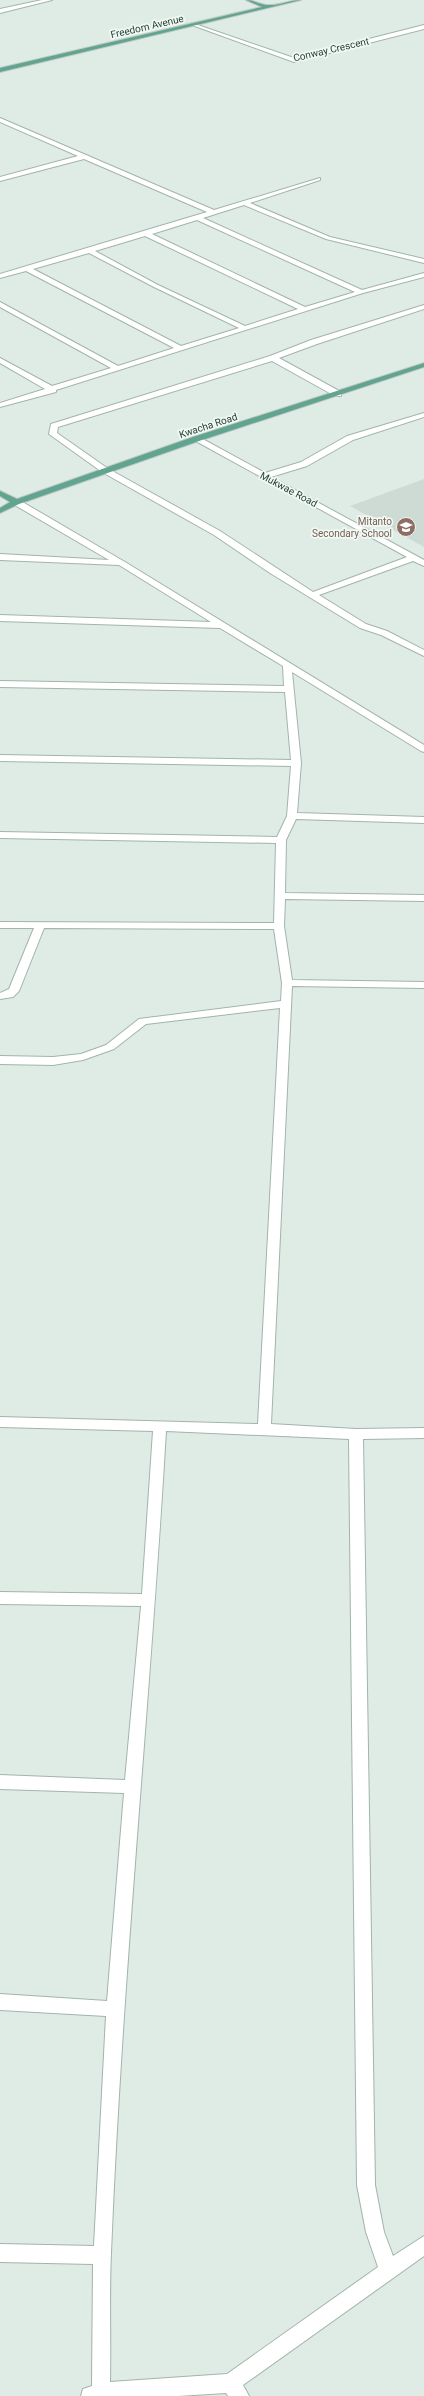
<svg xmlns="http://www.w3.org/2000/svg" width="424" height="2396" font-family="Roboto,sans-serif">
<style>
.built{fill:#cddbd4}
.lines{fill:none;stroke-linecap:round;stroke-linejoin:round}
.minor-casing{stroke:#a2b4ac;stroke-width:2}
.major-casing{stroke:#c0c9c6;stroke-width:2}
.minor{fill:#fff;fill-rule:evenodd}
.major{fill:#61a48f;fill-rule:evenodd}
.labels{text-anchor:middle;stroke-width:3.5;stroke-linejoin:round;paint-order:stroke}
.far-street-label{font-size:10px;fill:#1f3d33;stroke:#f0f8f3}
.far-education-label{font-size:10px;fill:#785e54;stroke:#f0f8f3;text-anchor:end}
</style>
<rect width="100%" height="100%" fill="#dfece5"/>
<path class="built" d="M424,479v68l-74,-41z"/>
<g class="lines">
<g class="minor-casing">
<path id="minor" d="M42,0h10l-52,13v-4z
M192,23l102,35 130,-33v4l-130,33 -102,-37z
M0,118l214,92 106,-32v2l-70,23 80,34 94,22v4l-98,-24 -82,-34 -41,13 159,72 62,-17v4l-61,16 -307,97v2l-56,15v-4l45,-14 -45,-26v-5l52,28 59,-18 -111,-61v-5l118,64 56,-18 -148,-77 -26,7v-4l207,-62 -123,-53 -84,22v-4l78,-21 -78,-34zM197,220l158,72 -50,15 -153,-73zM145,236l153,73 -53,17 -87,-41 -63,-34zM89,253l65,34 85,41 -58,18 -148,-77z
M424,305v4l-107,35 -38,14 62,34v4h-6l-63,-35 -214,66 -1,6 50,35 113,63 93,61 94,-35 -215,-118 7,-2 66,36 36,-11 46,-26 77,-23v4l-71,23 -46,26 -36,11 153,83v6l-11,-5 -94,34 47,29 21,7 37,19v6l-43,-21 -21,-7 -90,-55 -56,-38 -112,-63 -53,-38 2,-10 219,-68 41,-16z
M13,500h6l106,62 299,183v7l-3,-1 -129,-79 9,91 -4,50 127,4v6l-128,-4 -10,21 -1,53 139,2v6l-139,-2 -1,27 8,54 132,2v6l-132,-2 -21,438 85,5 68,-1v10l-61,1 12,746 9,47 9,24 31,-20v20l-181,129 6,11h-21l-2,-3 -48,3h-97l2,-7 9,-3 1,-122 -93,-2v-18l94,2 12,-230 -106,-6v-16l107,7 17,-208 -124,-4v-14l125,5 16,-174 -141,-2v-12l142,2 11,-163 -153,-4v-10l258,7 22,-416 -134,16 -32,25 -31,11 -30,5 -53,-1v-8l53,1 28,-3 25,-9 33,-26 142,-18 1,-18 -8,-54 -230,-1 -25,63 -6,6 -13,2v-6l9,-4 25,-61h-34v-6l274,1 2,-80 -276,-5v-6l277,5 10,-21 4,-50 -291,-5v-6l291,5 -6,-68 -285,-5v-6l284,5 -1,-20 -63,-38 -220,-7v-6l211,7 -92,-57 -119,-5v-6l109,6 -96,-56zM166,1431l183,8 8,746 9,47 12,35 -151,107 -117,8c1,-43 -1,-86 1,-129 11,-275 39,-548 55,-822z"/>
</g>
<g class="major-casing">
<path id="major" d="M246,0c8,0 15,5 22,5 11,1 22,-5 33,-5l-301,72v-4l262,-61z
M424,363v4l-225,74 -180,63 -19,9v-5l10,-6 -10,-6v-5l17,8 176,-62z"/>
</g>
<use href="#minor" class="minor"/>
<use href="#major" class="major"/>
</g>
<defs>
<g id="school-disc" transform="scale(1)"><circle r="9.5" fill="#8d6e63" stroke="#f0f8f3"/><path d="M0-5L7-2L0 1L-7-2ZM-4 1L0 2.5L4 1V4Q0 6-4 4Z" fill="#fff"/></g>
</defs>
<g fill-rule="evenodd">
<use href="#school-disc" x="406" y="527"/>
</g>
<g class="labels">
<g class="far-street-label">
<text transform="translate(147 26) rotate(-13)" y="4">Freedom Avenue</text>
<text transform="translate(331 49) rotate(-13)" y="4">Conway Crescent</text>
<text transform="translate(208 425) rotate(-18)" y="4">Kwacha Road</text>
<text transform="translate(289 489) rotate(28)" y="4">Mukwae Road</text>
</g>
<g class="far-education-label">
<text x="392" y="525">Mitanto<tspan x="392" dy="12">Secondary School</tspan></text>
</g>
</g>
</svg>
